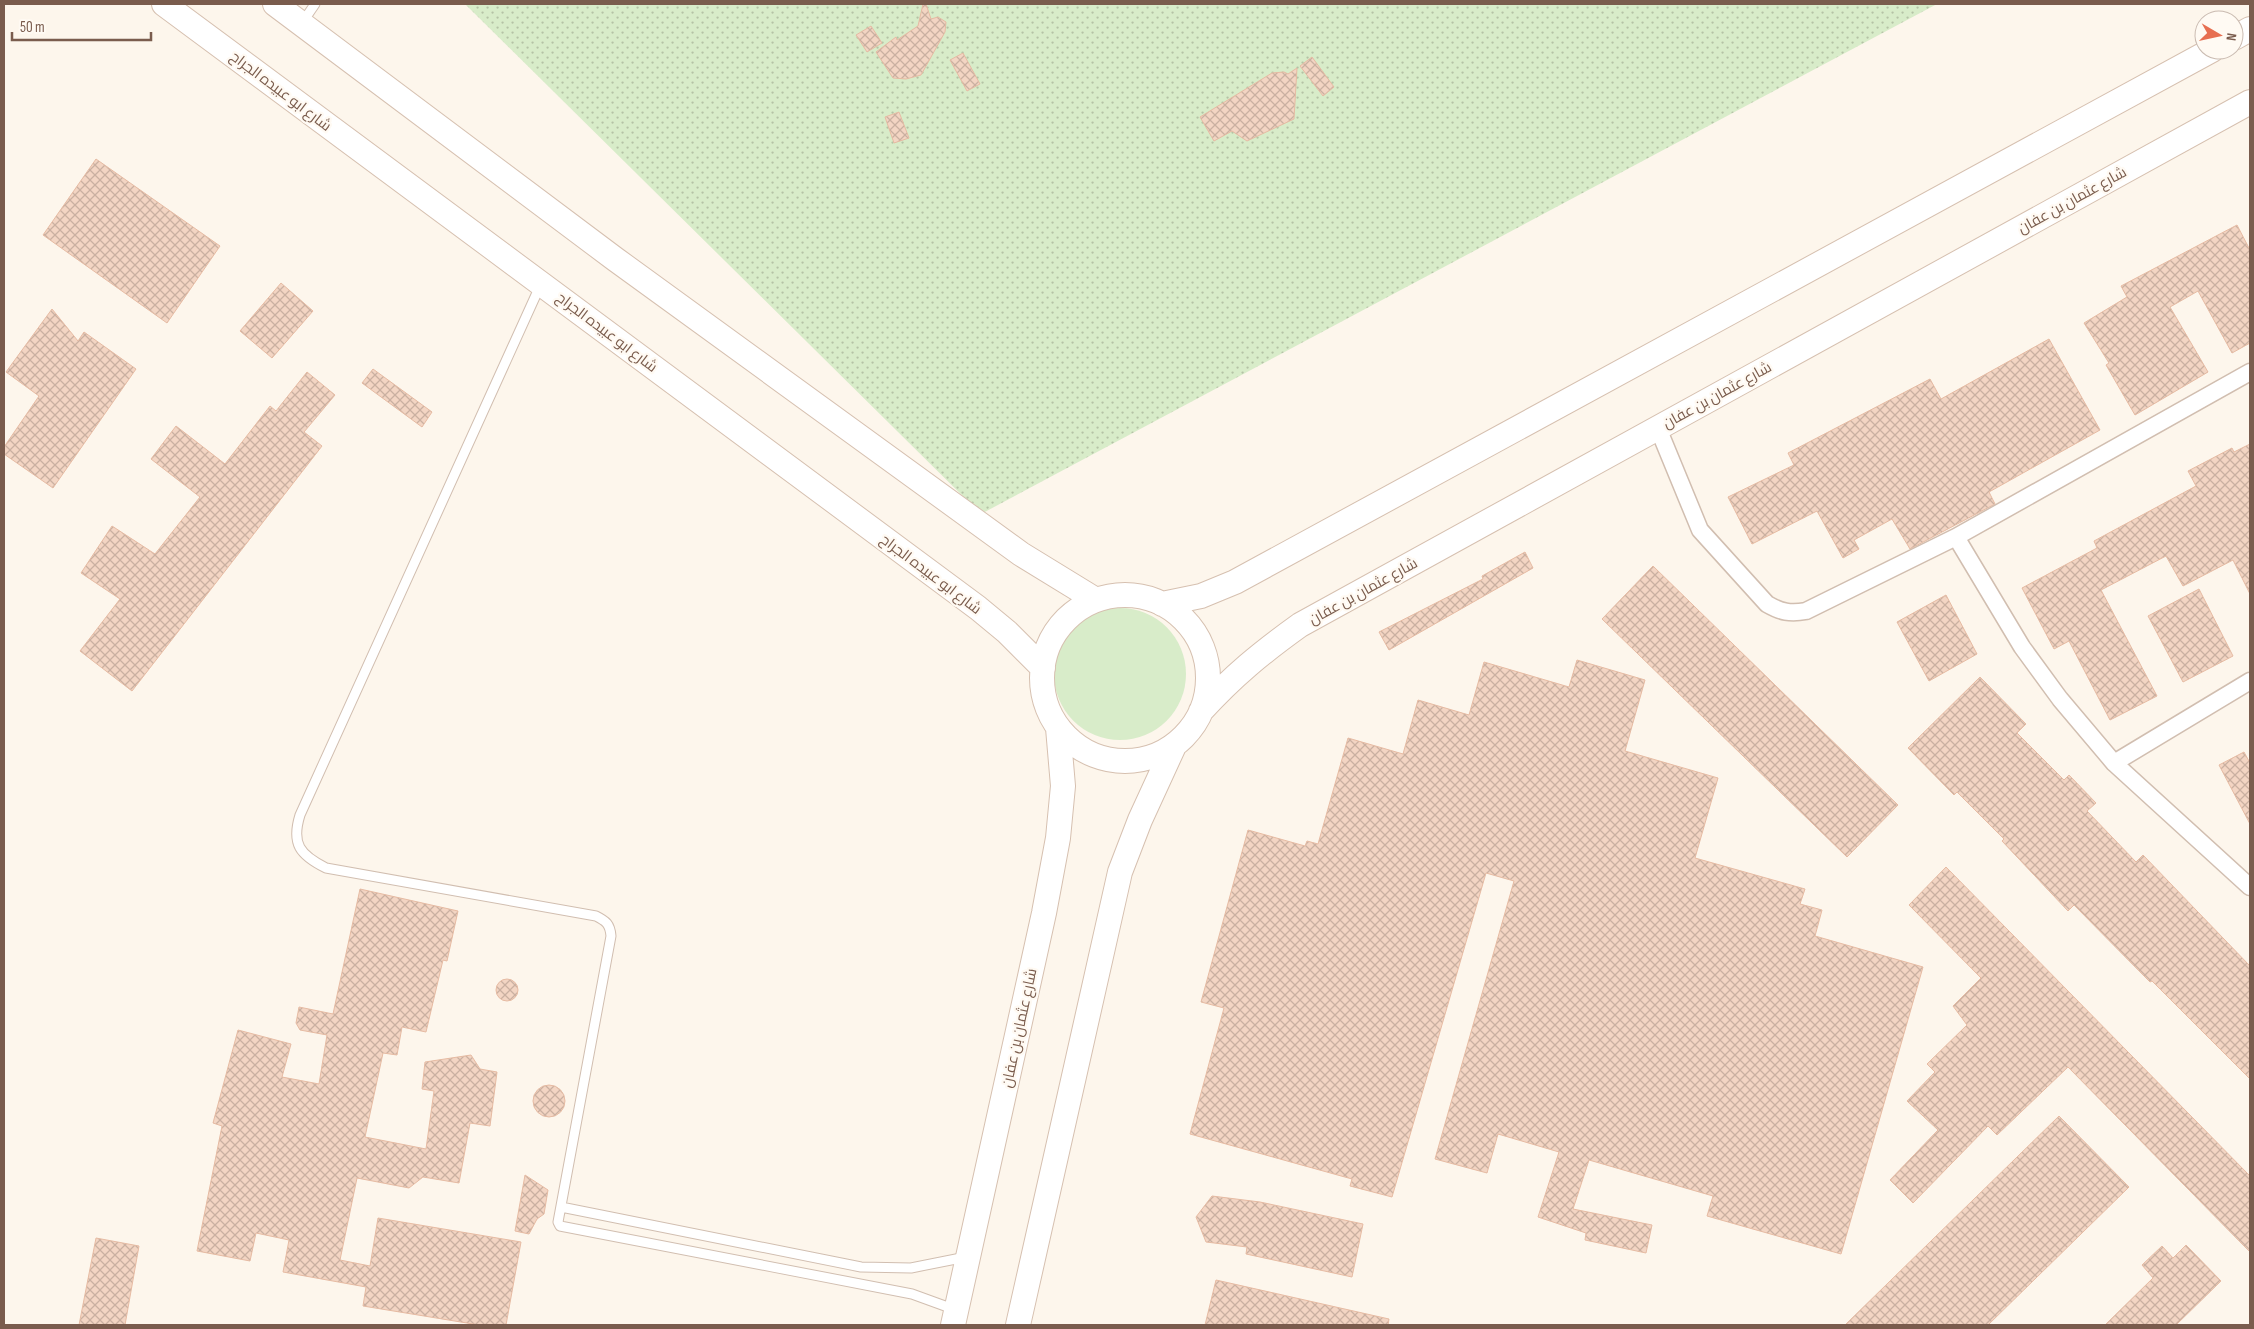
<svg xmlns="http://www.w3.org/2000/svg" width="2254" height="1329" font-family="'Sofia Sans Condensed',Cairo,sans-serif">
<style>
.grass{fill:url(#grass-dots)}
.garden{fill:#d8ecc9}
.building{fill:url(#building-cross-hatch);stroke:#e6bba3}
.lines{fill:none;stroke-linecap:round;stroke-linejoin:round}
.lane-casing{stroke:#d1beb0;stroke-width:11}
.street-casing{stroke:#d1beb0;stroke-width:19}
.secondary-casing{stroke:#d6c0b0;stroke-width:26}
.lane{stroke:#fff;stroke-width:9}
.street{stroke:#fff;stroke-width:16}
.secondary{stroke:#fff;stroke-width:24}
.labels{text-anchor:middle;stroke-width:4.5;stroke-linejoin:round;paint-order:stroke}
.street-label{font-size:15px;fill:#7a5c4d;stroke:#fffaf3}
</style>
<defs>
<pattern id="grass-dots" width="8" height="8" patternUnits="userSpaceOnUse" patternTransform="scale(1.25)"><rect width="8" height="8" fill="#d8ecc9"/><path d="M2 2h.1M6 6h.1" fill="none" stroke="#b4c2a5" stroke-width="1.8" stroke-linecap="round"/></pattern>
<pattern id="building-cross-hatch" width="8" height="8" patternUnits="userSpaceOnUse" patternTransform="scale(1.25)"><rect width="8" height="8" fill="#f3d5c3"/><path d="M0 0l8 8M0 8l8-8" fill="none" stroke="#cab0a1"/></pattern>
</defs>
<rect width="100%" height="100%" fill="#fdf6ec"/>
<path class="grass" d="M465,4h1472l-956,510z"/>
<path class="garden" d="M1054 674a66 66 0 1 1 132 0a66 66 0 1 1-132 0Z"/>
<path class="building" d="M923,4h3l5,15 7,-2 8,5 -1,10 -24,43 -15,4 -13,-1 -17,-26 20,-15 1,3 21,-14z
M871,26l11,17 -15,9 -11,-17z
M963,53l17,31 -13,7 -17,-31z
M1312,57l22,30 -11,9 -23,-30z
M1297,68l-3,51 -47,22 -15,-10 -18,10 -14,-24 72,-44 12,-1 4,2z
M899,112l10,26 -15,5 -9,-26z
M96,159l124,87 -53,77 -124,-88z
M2237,225l13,25v93l-18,10 -34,-62 -28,16 38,65 -73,43 -29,-50 3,-2 -25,-40 43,-26 -6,-11z
M281,283l32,28 -41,47 -32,-27z
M52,309l26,32 6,-9 52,37 -83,119 -49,-34v-7l35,-51 -33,-24z
M2049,339l51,91 -111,62 6,12 -85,45 -18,-30 -38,21 5,9 -16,9 -26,-47 -65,33 -24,-47 66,-32 -6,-12 142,-74 11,20z
M373,369l59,43 -10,15 -60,-44z
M307,372l28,23 -31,37 18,14 -190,245 -52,-40 40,-52 -39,-26 31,-47 43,28 45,-57 -49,-38 25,-33 49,38 45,-58 6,5z
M2250,444v150l-17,-34 -50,26 -17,-30 -65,34 56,106 -47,24 -41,-79 -15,8 -32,-61 75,-40 -3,-7 102,-55 -8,-15 44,-23 2,4z
M1525,552l8,16 -144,82 -10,-18 104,-53 -1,-3z
M1653,566l245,239 -51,52 -245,-238z
M2199,589l34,67 -50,26 -35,-66z
M1946,595l31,59 -48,27 -32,-59z
M1577,660l68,20 -20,71 93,27 -23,80 110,31 -5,15 22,6 -7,26 108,31 -82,287 -134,-38 6,-20 -124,-36 -16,49 79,16 -6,28 -61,-13 1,-7 -48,-16 21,-65 -61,-18 -11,39 -52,-14 79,-278 -28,-8 -94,324 -42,-11 2,-7 -162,-45 34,-126 -23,-6 47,-172 57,16 2,-5 11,3 30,-106 55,16 15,-54 51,15 15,-53 85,25z
M1980,677l46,47 -9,9 47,47 5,-5 27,28 -9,8 49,51 7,-7 107,111v113l-98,-98 -2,1 -76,-77 -6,6 -66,-70 2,-2 -47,-47 -3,3 -46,-47z
M2244,752l6,11v61l-31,-59z
M1946,867l304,309v76l-182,-185 -71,68 -9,-9 -75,77 -23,-23 48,-50 -31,-29 28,-29 -8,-8 40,-39 -14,-19 28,-28 -72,-73z
M360,889l98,22 -11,50 -4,-1 -17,72 -24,-5 -5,28 -14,-2 -18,84 61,12 8,-58 -12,-2 3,-27 46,-7 9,14 17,3 -7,54 -20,-3 -11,60 -36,-6 -14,11 -52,-10 -17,82 30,6 8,-48 143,24 -15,83h-27l-116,-19 3,-19 -83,-15 6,-32 -33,-7 -6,28 -53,-10 25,-125 -9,-3 25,-93 53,14 -9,33 37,7 8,-49 -27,-5 -4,-7 3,-16 34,7z
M496 990a11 11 0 1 1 22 0a11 11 0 1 1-22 0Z
M533 1101a16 16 0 1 1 32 0a16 16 0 1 1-32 0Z
M2059,1116l70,71 -141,138h-143z
M525,1175l23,15 -4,24 -7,5 -8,15 -14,-3z
M1212,1196l48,6 103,22 -11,53 -106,-23 1,-7 -41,-5 -10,-25z
M96,1238l43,8 -14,79h-46z
M2186,1245l35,36 -45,44h-71l48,-47 -11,-13 20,-19 11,12z
M1216,1280l173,39 -1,6h-183z"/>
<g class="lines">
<g class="lane-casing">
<path id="lane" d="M302,23l13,-19
M540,286l-240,529c-9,29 0,40 26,53l270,48c10,5 14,8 15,20l-53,286 2,4 352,68 44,16
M561,1207l300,60 50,1 55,-11"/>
</g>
<g class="street-casing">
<path id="street" d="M2250,372l-294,165 66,110 38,52 54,64 136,124
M1658,428l42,102 67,74c14,8 23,10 39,7l150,-74
M2114,763l136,-82"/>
</g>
<g class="secondary-casing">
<path id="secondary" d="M164,4l814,604 29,24 36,36
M275,4l340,255 406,295 75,46
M2234,38l16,-9
M1042 678a83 83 0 1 1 166 0a83 83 0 1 1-166 0Z
M1162,604l39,-8 34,-14 977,-532
M1201,711c32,-35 60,-58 99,-86l950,-523
M953,1325l91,-412 14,-75 5,-52 -5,-58
M1018,1325l102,-453 20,-52 34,-74"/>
</g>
<use href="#lane" class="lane"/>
<use href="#street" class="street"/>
<use href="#secondary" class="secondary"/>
</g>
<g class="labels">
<g class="street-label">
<text transform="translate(281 91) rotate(37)" y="5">شارع ابو عبيده الجراح</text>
<text transform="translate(2072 200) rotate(-29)" y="5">شارع عثمان بن عفان</text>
<text transform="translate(607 332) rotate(37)" y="5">شارع ابو عبيده الجراح</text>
<text transform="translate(1717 395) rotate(-29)" y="5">شارع عثمان بن عفان</text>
<text transform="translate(931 574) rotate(37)" y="5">شارع ابو عبيده الجراح</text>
<text transform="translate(1363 591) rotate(-29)" y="5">شارع عثمان بن عفان</text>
<text transform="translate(1019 1028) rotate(-78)" y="5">شارع عثمان بن عفان</text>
</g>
</g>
<rect width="2254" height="1329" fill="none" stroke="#7a5c4d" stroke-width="10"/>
<g transform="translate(2219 35) rotate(99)"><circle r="24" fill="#fffaf3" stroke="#cabbb1"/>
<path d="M0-4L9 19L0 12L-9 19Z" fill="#e76f51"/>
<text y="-8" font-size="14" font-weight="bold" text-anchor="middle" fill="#7a5c4d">N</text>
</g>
<path d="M12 32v8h139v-8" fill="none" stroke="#7a5c4d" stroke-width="2.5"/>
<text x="20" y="32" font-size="15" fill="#7a5c4d" stroke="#fffaf3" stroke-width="4" paint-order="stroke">50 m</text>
</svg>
